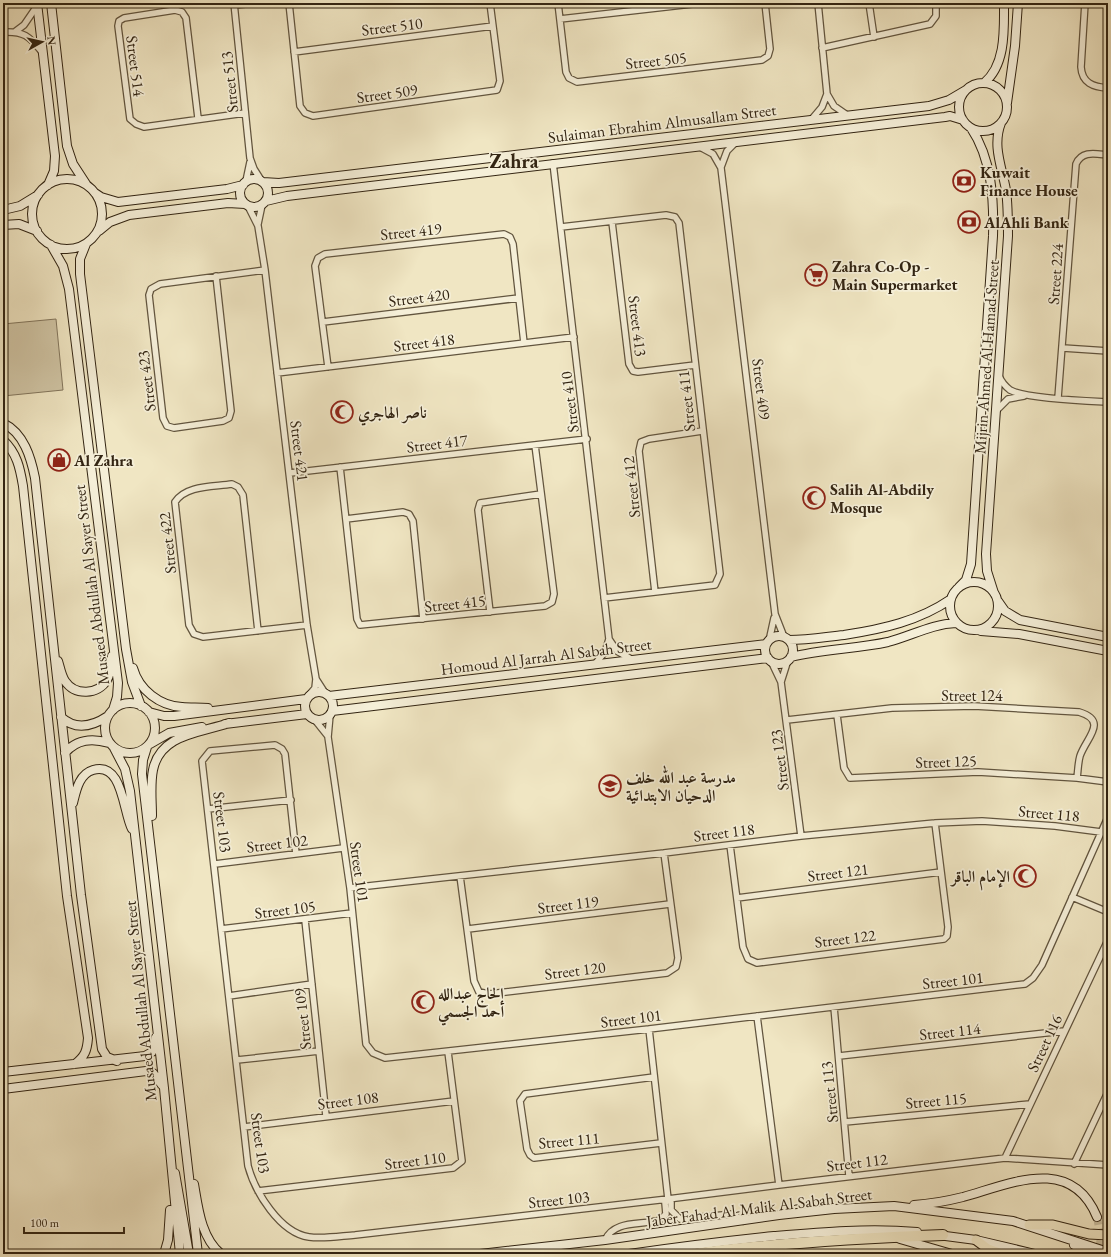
<svg xmlns="http://www.w3.org/2000/svg" width="1111" height="1257" font-family="'EB Garamond',Amiri,serif">
<style>
.green{fill:#d0c5a5;stroke:#82755c}
.lines{fill:none;stroke-linecap:round;stroke-linejoin:round}
.secondary-tunnel{stroke:#cabfa0;stroke-width:8;stroke-dasharray:8 4;stroke-linecap:butt}
.street-casing{stroke:#62553f;stroke-width:8}
.secondary-casing{stroke:#332513;stroke-width:10}
.primary-casing{stroke:#332513;stroke-width:11}
.highway-casing{stroke:#332513;stroke-width:12}
.street{stroke:#f5efd8;stroke-width:5.5}
.secondary{stroke:#f5efd8;stroke-width:8}
.primary{stroke:#f0e6c3;stroke-width:9}
.highway{stroke:#f0e6c3;stroke-width:10}
.labels{text-anchor:middle;stroke-width:3.5;stroke-linejoin:round;paint-order:stroke}
.street-label{font-size:16px;fill:#332513;stroke:#f5efd8}
.poi-label{font-size:16px;font-weight:bold;fill:#332513;stroke:#f5efd8;text-anchor:start}
.district-label{font-size:20px;font-weight:bold;fill:#332513;stroke:#f5efd8}
</style>
<rect width="100%" height="100%" fill="#f0e6c3"/>
<filter id="stains"><feTurbulence type="fractalNoise" baseFrequency=".005" numOctaves="4"/><feColorMatrix values="0 0 0 0 .2 0 0 0 0 .09 0 0 0 0 .02 0 0 0 .5 -.17"/></filter>
<radialGradient id="worn" r=".72"><stop offset=".6" stop-color="#630" stop-opacity="0"/><stop offset="1" stop-color="#630" stop-opacity=".3"/></radialGradient>
<path class="green" d="M56,319l7,71 -60,6v-72z"/>
<g class="lines">
<path class="secondary-tunnel" d="M1097,1217l4,21 -3,16"/>
<g class="street-casing">
<path id="street" d="M234,3l16,155 4,11 7,11
M289,3l11,103 5,7 8,3 184,-26 3,-9 -10,-78
M558,3l8,69 3,6 8,4 185,-22 6,-4 2,-7 -5,-46
M818,3l9,91 7,12 13,9
M869,3l5,34
M1085,3l-4,64c1,16 12,20 27,21
M235,5l21,-2
M560,19l141,-16
M16,31l8,-6 13,-19
M3,32c21,-1 26,4 39,20
M822,48l108,-24 6,-8v-13
M294,52l199,-26
M198,118l-12,-100 -4,-6 -7,-2 -51,8 -5,3 -1,5 12,93 6,5 8,3 101,-14
M811,120l11,-13 5,-13
M700,147l13,7 8,14 54,446 9,23
M553,163l56,476 8,12 14,8
M721,167l6,-16 8,-8
M246,181l4,-19
M248,206l10,20 7,44 42,355 9,54 -1,9 -6,7
M612,222l17,142 4,7 5,1 57,-7
M258,224l4,-19
M561,227l105,-12 9,2 4,6 41,351 -5,11 -111,13
M216,276l15,135 -2,7 -6,3 -49,7 -7,-2 -4,-8 -14,-123 2,-6 9,-5 105,-14
M323,322l196,-24
M1063,348l45,3
M328,367l-13,-101 3,-8 7,-4 179,-20 6,3 3,7 11,99
M277,373l297,-36
M999,376c2,5 6,10 11,14 16,9 77,11 98,12
M1058,398l18,-234c6,-14 20,-10 32,-9
M996,411l12,-12 16,-3
M340,467l17,152 3,6 185,-19 7,-4 2,-8 -19,-149
M290,473l297,-34
M346,519l57,-7 6,2 4,7 10,98
M655,592l-16,-141 2,-9 8,-3 53,-8
M490,612l-12,-102 2,-7 61,-9
M258,631l-15,-136 -5,-8 -6,-3c-19,3 -46,1 -57,18l14,123 5,9 9,3 104,-12
M769,641l5,-23
M771,661l10,21 20,154
M595,664l10,-12 4,-13
M316,679l9,14
M781,682l7,-22
M330,715l-2,22 22,151 16,156 7,9 12,5 264,-29 376,-45 8,-6 9,-13 66,-148
M837,715l7,53 6,10 128,-6 99,6 31,4
M315,720l12,15
M787,720l105,-12 82,-2 105,6c30,9 7,26 1,44 -2,7 -2,15 -3,22
M208,809l83,-9
M730,845l13,102 5,12 9,4 187,-24 3,-3 1,-9 -13,-104
M296,854l-11,-100 -3,-5 -7,-4 -65,6 -8,10 46,405c7,26 32,67 61,71 15,2 32,-1 46,-2l313,-36 -19,-170
M215,864l128,-16
M460,876l14,105 5,11 10,2 178,-21 9,-6 2,-9 -14,-105
M350,888l314,-35 137,-17 134,-13 47,-2 73,5 46,6
M1072,897l36,15
M737,898l204,-26
M305,920l21,196
M221,929l131,-16
M468,929l202,-25
M229,996l83,-12
M834,1007l15,169
M757,1016l22,169 226,-27 103,7
M839,1056l225,-25
M237,1060l82,-9
M654,1077l-129,17 -5,7 7,48 3,6 4,3 127,-15
M845,1122l185,-18
M244,1127l210,-26
M1005,1158l103,-218
M1074,1164l34,-72
M258,1191l195,-23 9,-7 -14,-109
M668,1199l3,3v8l9,9 53,-5 10,7
M605,1240c10,-21 37,-14 55,-20l6,-6 -1,-11 3,-4 111,-14"/>
</g>
<g class="secondary-casing">
<path id="secondary" d="M37,3l18,153 -1,15 -6,14
M51,3l16,143 6,18 13,20
M984,83c22,-18 20,-53 20,-80
M959 107a24 24 0 1 1 48 0a24 24 0 1 1-48 0Z
M1007,103l8,-57 3,-43
M240 193a14 14 0 1 1 28 0a14 14 0 1 1-28 0Z
M32 214a35 35 0 1 1 70 0a35 35 0 1 1-70 0Z
M263,182l16,1 650,-77 20,-6 17,-10
M95,193l6,4 17,5 109,-13 16,-4
M266,201l21,-5 658,-79 5,-1 13,4
M3,210l17,-4 18,-11
M3,225l16,-1 18,7
M99,231l11,-9 19,-7 99,-12 17,1
M86,244l-6,15v15l46,375 6,33 9,24
M51,245l12,21 6,23 49,394 -1,14 -4,13
M3,423c21,10 28,35 32,55l46,417 21,154 5,8 10,4
M3,440c14,13 17,28 20,46l44,410 21,142c-1,13 -3,18 -13,26
M950 606a24 24 0 1 1 48 0a24 24 0 1 1-48 0Z
M959,587l7,-7 5,-16 22,-328c1,-36 -1,-77 -22,-108
M994,593l-7,-22 -1,-17 22,-318c0,-16 0,-31 -2,-46 -4,-23 -14,-44 -5,-67
M998,601l7,10 15,9 88,17
M981,631l38,3 89,17
M765 650a14 14 0 1 1 28 0a14 14 0 1 1-28 0Z
M789,640c18,0 36,-3 55,-5 39,-6 75,-14 107,-36
M791,657c32,-8 65,-8 97,-15 23,-6 44,-18 68,-19
M58,661c2,6 3,14 7,20 10,15 33,14 42,-1 4,-7 4,-16 5,-24
M133,668c6,22 27,38 49,39 9,1 17,0 26,1
M305 706a14 14 0 1 1 28 0a14 14 0 1 1-28 0Z
M329,696l437,-52
M105 728a25 25 0 1 1 50 0a25 25 0 1 1-50 0Z
M332,711l436,-53
M149,712l15,4h10l132,-17
M61,717c15,14 32,9 47,-1
M225,724l82,-10
M150,744l19,-11 33,-6
M147,747l-4,13 -1,14 56,480
M114,748l11,21 5,22 34,297 16,166
M65,753c12,-14 27,-15 44,-10
M73,803c3,-12 6,-29 20,-33 30,-9 30,42 39,59
M152,816c0,-15 -2,-31 1,-46 7,-36 47,-37 76,-47
M3,1072l142,-16 7,-4 4,-15
M3,1089l143,-18 7,2 9,12
M175,1173l14,81
M194,1184c4,23 7,54 27,70
M914,1205c16,-1 33,-4 49,-8 47,-13 108,-43 134,20
M938,1235l38,5 59,14
M900,1239l52,15
M1074,1245l24,9
M164,1254l4,-14 2,-30
M480,1254l125,-14 174,-25 55,-6 60,-3 119,15 95,31
M629,1254c48,-7 97,-13 145,-18 48,-4 95,-8 143,-4"/>
</g>
<g class="primary-casing">
<path id="primary" d="M1029,1225h24l36,9 19,1
M976,1240l12,9 14,5"/>
</g>
<g class="highway-casing">
<path id="highway" d="M692,1254c83,-11 167,-16 251,-19"/>
</g>
<use href="#street" class="street"/>
<use href="#secondary" class="secondary"/>
<use href="#primary" class="primary"/>
<use href="#highway" class="highway"/>
</g>
<defs>
<g id="bank-ring" transform="scale(1.15)"><circle r="9.5" fill="#f5efd8" stroke="#8f2418" stroke-width="1.5"/><path d="M-6-4H6V4H-6ZM0-2.3a2.3 2.3 0 1 0 0 4.6a2.3 2.3 0 1 0 0-4.6Z" fill="#8f2418"/></g>
<g id="supermarket-ring" transform="scale(1.15)"><circle r="9.5" fill="#f5efd8" stroke="#8f2418" stroke-width="1.5"/><path d="M-6-5.5h2.5l.6 2H6L4.5 2H-2.5L-4.4-4H-6ZM-1.5 3.2a1.3 1.3 0 1 0 .1 0ZM3 3.2a1.3 1.3 0 1 0 .1 0Z" fill="#8f2418"/></g>
<g id="mosque-ring" transform="scale(1.15)"><circle r="9.5" fill="#f5efd8" stroke="#8f2418" stroke-width="1.5"/><path d="M3.5-4.9A6 6 0 1 0 3.5 4.9A5 5 0 1 1 3.5-4.9Z" fill="#8f2418"/></g>
<g id="shop-ring" transform="scale(1.15)"><circle r="9.5" fill="#f5efd8" stroke="#8f2418" stroke-width="1.5"/><path d="M-5-2.5h2.3a2.7 3.5 0 0 1 5.4 0H5L5.5 6h-11ZM-1.5-2.5h3a1.5 2.3 0 0 0-3 0Z" fill="#8f2418"/></g>
<g id="school-ring" transform="scale(1.15)"><circle r="9.5" fill="#f5efd8" stroke="#8f2418" stroke-width="1.5"/><path d="M0-5L7-2L0 1L-7-2ZM-4 1L0 2.5L4 1V4Q0 6-4 4Z" fill="#8f2418"/></g>
</defs>
<g fill-rule="evenodd">
<use href="#bank-ring" x="964" y="181"/>
<use href="#bank-ring" x="969" y="222"/>
<use href="#supermarket-ring" x="816" y="275"/>
<use href="#mosque-ring" x="342" y="412"/>
<use href="#shop-ring" x="59" y="460"/>
<use href="#mosque-ring" x="814" y="498"/>
<use href="#school-ring" x="610" y="786"/>
<use href="#mosque-ring" x="1025" y="876"/>
<use href="#mosque-ring" x="423" y="1002"/>
</g>
<g class="labels">
<g class="street-label">
<text transform="translate(392 26) rotate(-7)" y="6">Street 510</text>
<text transform="translate(656 60) rotate(-6)" y="6">Street 505</text>
<text transform="translate(136 66) rotate(83)" y="6">Street 514</text>
<text transform="translate(229 82) rotate(-96)" y="6">Street 513</text>
<text transform="translate(387 93) rotate(-8)" y="6">Street 509</text>
<text transform="translate(662 123) rotate(-7)" y="6">Sulaiman Ebrahim Almusallam Street</text>
<text transform="translate(411 231) rotate(-6)" y="6">Street 419</text>
<text transform="translate(1055 274) rotate(-86)" y="6">Street 224</text>
<text transform="translate(419 297) rotate(-7)" y="6">Street 420</text>
<text transform="translate(638 326) rotate(83)" y="6">Street 413</text>
<text transform="translate(424 342) rotate(-7)" y="6">Street 418</text>
<text transform="translate(986 357) rotate(-86)" y="6">Mijrin Ahmed Al Hamad Street</text>
<text transform="translate(146 381) rotate(-97)" y="6">Street 423</text>
<text transform="translate(762 389) rotate(83)" y="6">Street 409</text>
<text transform="translate(686 401) rotate(-96)" y="6">Street 411</text>
<text transform="translate(569 402) rotate(-97)" y="6">Street 410</text>
<text transform="translate(437 443) rotate(-7)" y="6">Street 417</text>
<text transform="translate(300 451) rotate(83)" y="6">Street 421</text>
<text transform="translate(631 487) rotate(-96)" y="6">Street 412</text>
<text transform="translate(167 543) rotate(-96)" y="6">Street 422</text>
<text transform="translate(91 585) rotate(-97)" y="6">Musaed Abdullah Al Sayer Street</text>
<text transform="translate(455 603) rotate(-6)" y="6">Street 415</text>
<text transform="translate(546 656) rotate(-7)" y="6">Homoud Al Jarrah Al Sabah Street</text>
<text x="972" y="701">Street 124</text>
<text transform="translate(779 760) rotate(-97)" y="6">Street 123</text>
<text transform="translate(946 761) rotate(-2)" y="6">Street 125</text>
<text transform="translate(1049 813) rotate(5)" y="6">Street 118</text>
<text transform="translate(223 822) rotate(83)" y="6">Street 103</text>
<text transform="translate(724 832) rotate(-7)" y="6">Street 118</text>
<text transform="translate(277 843) rotate(-7)" y="6">Street 102</text>
<text transform="translate(360 872) rotate(82)" y="6">Street 101</text>
<text transform="translate(838 872) rotate(-7)" y="6">Street 121</text>
<text transform="translate(568 904) rotate(-7)" y="6">Street 119</text>
<text transform="translate(285 909) rotate(-7)" y="6">Street 105</text>
<text transform="translate(845 938) rotate(-7)" y="6">Street 122</text>
<text transform="translate(575 970) rotate(-7)" y="6">Street 120</text>
<text transform="translate(953 980) rotate(-6)" y="6">Street 101</text>
<text transform="translate(140 1001) rotate(-96)" y="6">Musaed Abdullah Al Sayer Street</text>
<text transform="translate(631 1018) rotate(-7)" y="6">Street 101</text>
<text transform="translate(302 1019) rotate(-96)" y="6">Street 109</text>
<text transform="translate(950 1031) rotate(-6)" y="6">Street 114</text>
<text transform="translate(1044 1043) rotate(-65)" y="6">Street 116</text>
<text transform="translate(829 1092) rotate(-96)" y="6">Street 113</text>
<text transform="translate(348 1100) rotate(-7)" y="6">Street 108</text>
<text transform="translate(936 1100) rotate(-5)" y="6">Street 115</text>
<text transform="translate(569 1140) rotate(-5)" y="6">Street 111</text>
<text transform="translate(261 1143) rotate(82)" y="6">Street 103</text>
<text transform="translate(415 1160) rotate(-7)" y="6">Street 110</text>
<text transform="translate(857 1162) rotate(-7)" y="6">Street 112</text>
<text transform="translate(559 1199) rotate(-6)" y="6">Street 103</text>
<text transform="translate(759 1207) rotate(-7)" y="6">Jaber Fahad Al-Malik Al-Sabah Street</text>
</g>
<g class="poi-label">
<text x="980" y="178">Kuwait<tspan x="980" dy="18">Finance House</tspan></text>
<text x="984" y="228">AlAhli Bank</text>
<text x="832" y="272">Zahra Co-Op -<tspan x="832" dy="18">Main Supermarket</tspan></text>
<text x="358" y="418">ناصر الهاجري</text>
<text x="74" y="466">Al Zahra</text>
<text x="830" y="495">Salih Al-Abdily<tspan x="830" dy="18">Mosque</tspan></text>
<text x="626" y="783">مدرسة عبد الله خلف<tspan x="626" dy="18">الدحيان الابتدائية</tspan></text>
<text x="1010" y="882" text-anchor="end">الإمام الباقر</text>
<text x="438" y="999">الحاج عبدالله<tspan x="438" dy="18">أحمد الجسمي</tspan></text>
</g>
<g class="district-label">
<text x="514" y="168">Zahra</text>
</g>
</g>
<rect width="1111" height="1257" fill="none" stroke="#f0e6c3" stroke-width="16"/>
<rect x="4" y="4" width="1103" height="1249" fill="none" stroke="#332513" stroke-width="2"/>
<rect x="8" y="8" width="1095" height="1241" fill="none" stroke="#332513"/>
<g transform="translate(42 42) rotate(82)" stroke="#f5efd8" stroke-width="3" paint-order="stroke">
<path d="M0-3L7 15L0 10L-7 15Z" fill="#332513"/>
<text y="-6" font-size="11" font-weight="bold" text-anchor="middle" fill="#332513">N</text>
</g>
<path d="M24 1227v6h100v-6" fill="none" stroke="#332513" stroke-width="2"/>
<text x="30" y="1227" font-size="12" fill="#332513" stroke="#f5efd8" stroke-width="3" paint-order="stroke">100 m</text>
<rect width="100%" height="100%" filter="url(#stains)"/>
<rect width="100%" height="100%" fill="url(#worn)"/>
</svg>
